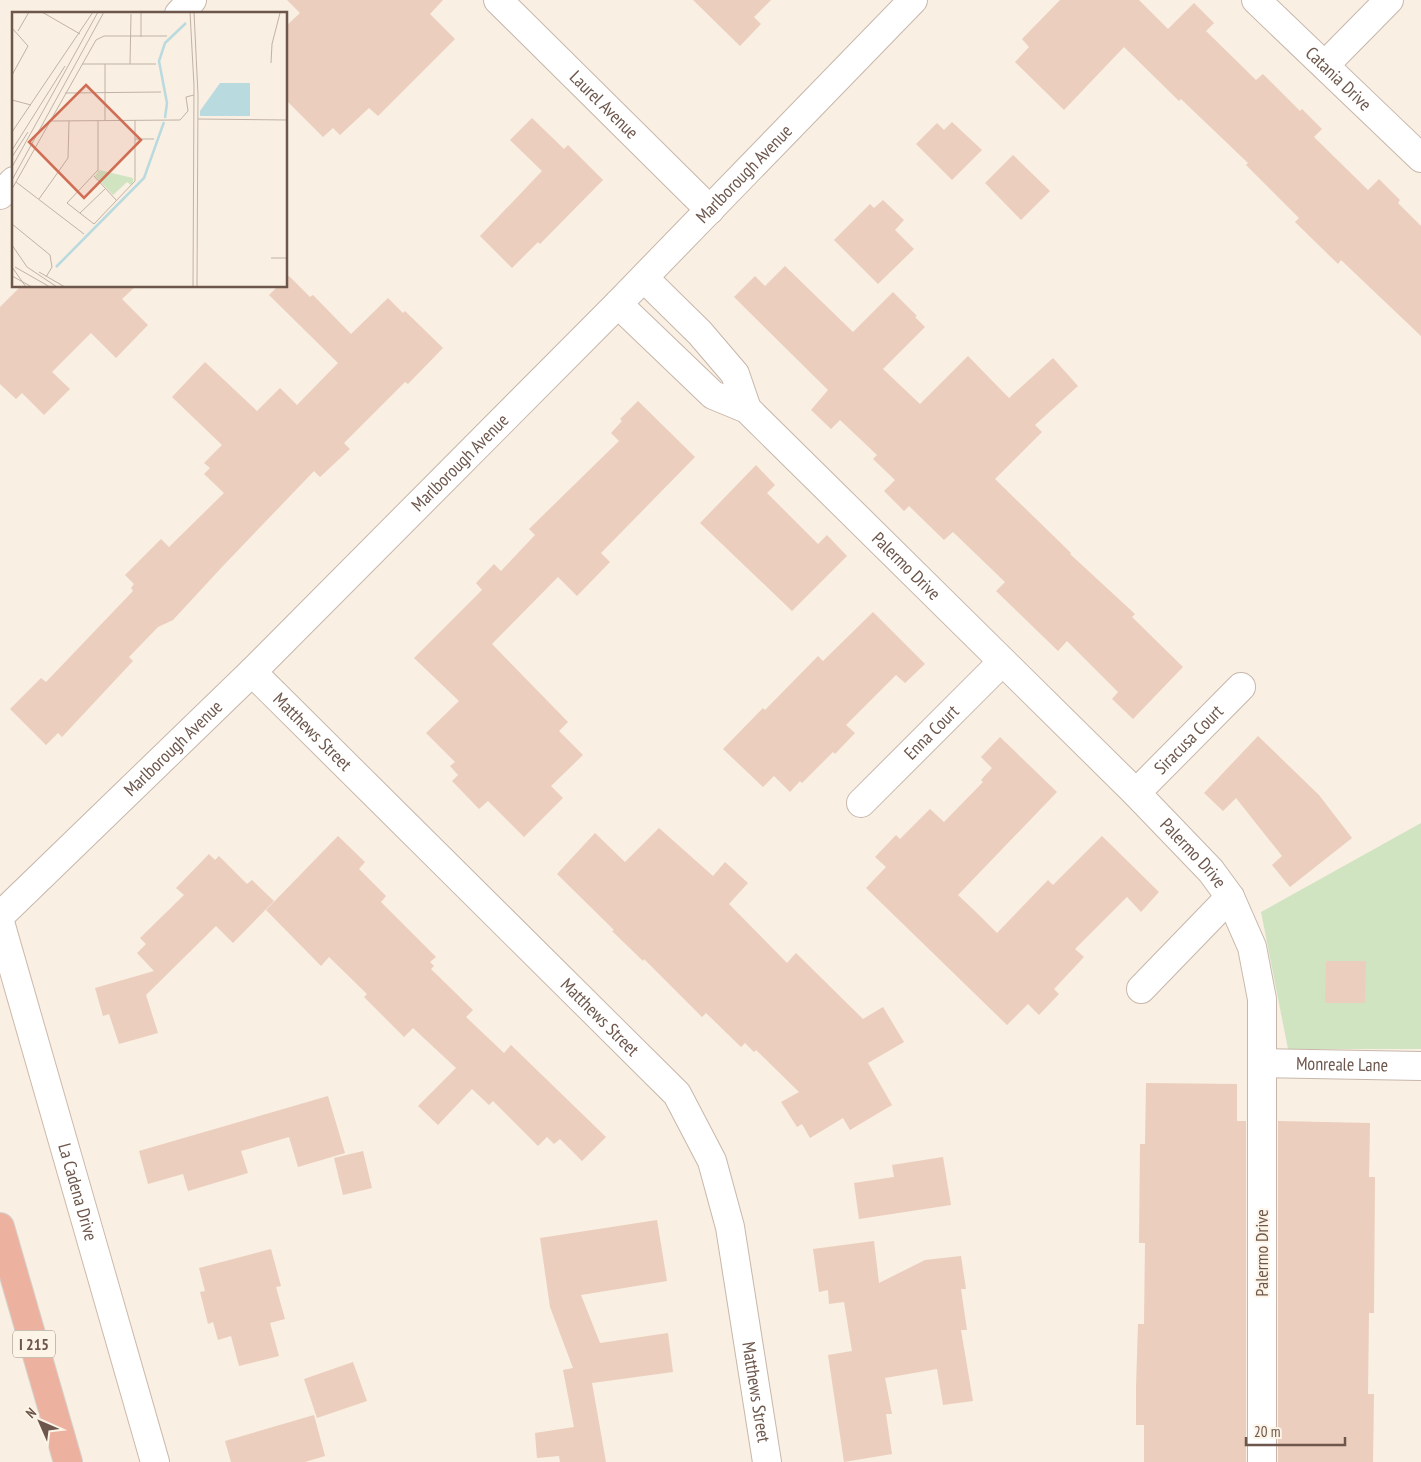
<svg xmlns="http://www.w3.org/2000/svg" width="1421" height="1462" font-family="'PT Sans Narrow',sans-serif">
<style>
.green{fill:#d1e4c2}
.building{fill:#ebcebd}
.lines{fill:none;stroke-linecap:round;stroke-linejoin:round}
.street-casing{stroke:#c7b7ab;stroke-width:30}
.secondary-casing{stroke:#cdb9ab;stroke-width:30}
.highway-casing{stroke:#d6d0cd;stroke-width:30}
.street{stroke:#fff;stroke-width:28}
.secondary{stroke:#fff;stroke-width:28}
.highway{stroke:#ecb29f;stroke-width:28}
.labels{text-anchor:middle;stroke-width:4;stroke-linejoin:round;paint-order:stroke}
.shield{fill:#fcf4e7;stroke:#98867a;stroke-width:1}
.shield-label{font-size:16px;font-weight:bold;fill:#6d574c}
.street-label{font-size:18px;fill:#6d574c;stroke:#fcf4e7}
.inset-river{fill:none;stroke:#b9dadf;stroke-width:2.5}
.inset-road{fill:none;stroke:#c1b2a6;stroke-width:1}
.view{fill:#d06e55;fill-opacity:0.15;stroke:#d06e55;stroke-width:2.5}
.inset-edge{fill:none;stroke:#6d574c;stroke-width:2.5}
</style>
<rect width="100%" height="100%" fill="#f9efe2"/>
<path class="green" d="M1421,823v226h-133l-27,-137z"/>
<path class="building" d="M287,0h156l-13,14 25,25 -77,77 -9,-8 -29,27 -7,-7 -10,9 -37,-37v-74l14,-13z
M693,0h78l-17,17 7,7 -21,22z
M1060,0h79l29,29 26,-26 20,20 -8,8 50,49 7,-6 37,37 2,-2 20,20 -8,8 54,53 11,-11 21,21 -2,3 23,23v110l-80,-76 -3,4 -43,-42 4,-4 -53,-53 2,-2 -67,-64 -2,2 -55,-54 -60,63 -49,-48 14,-15 -7,-8z
M532,118l32,31 4,-4 35,35 -63,64 -2,-2 -26,26 -32,-32 62,-65 -32,-31z
M952,122l30,28 -30,30 -36,-36 21,-21 7,7z
M1013,155l37,36 -29,29 -36,-37z
M883,200l21,20 -9,10 19,19 -36,35 -44,-44 36,-36 4,4z
M785,266l68,66 40,-40 24,24 -2,1 10,10 -42,42 37,35 48,-48 41,42 44,-40 25,28 -43,39 7,7 -47,47 76,74 -1,1 65,60 -3,3 51,50 -50,52 -21,-20 6,-7 -51,-51 -9,10 -62,-60 9,-9 -52,-50 -9,8 -35,-34 -5,5 -20,-20 11,-11 -22,-21 4,-4 -37,-35 -9,9 -20,-19 17,-20 -94,-93 21,-21 10,10z
M289,276l21,21 3,-2 38,39 37,-36 15,15 2,-2 38,37 -35,36 -3,-2 -61,61 6,6 -30,28 -6,-6 -92,96 -49,53 -15,7 -29,30 4,4 -71,76 -4,-4 -12,12 -36,-36 31,-31 5,4 87,-91 -2,-3 3,-4 -9,-9 36,-36 8,8 55,-54 -20,-19 6,-6 -6,-5 18,-18 -50,-48 33,-35 52,49 23,-23 17,17 41,-42 -69,-68 9,-9h8v-8z
M21,286h115l-14,13 26,26 -32,33 -25,-25 -39,39 18,17 -26,26 -22,-22 -6,6 -16,-15v-77z
M638,401l57,56 -94,96 9,9 -33,34 -19,-19 -66,67 76,78 -9,9 24,24 -32,31 12,12 -39,39 -36,-36 -9,8 -27,-28 6,-6 -8,-9 5,-4 -29,-29 33,-32 -45,-43 68,-68 -6,-7 18,-19 7,7 34,-36 -6,-6 90,-88 -8,-8 11,-12 -2,-2z
M756,465l19,20 -8,8 51,51 9,-9 20,21 -55,55 -92,-88z
M873,612l52,52 -20,19 -9,-8 -50,50 9,8 -20,21 -2,-2 -31,31 -2,-2 -10,11 -16,-16 -11,11 -40,-38 40,-41 2,2 53,-54 5,5z
M1258,736l61,59 33,43 -62,49 -18,-22 10,-9 -46,-58 -13,13 -19,-18z
M1000,737l57,55 -99,103 20,19 19,19 51,-53 5,5 49,-49 57,56 -18,20 -14,-15 -52,52 9,8 -30,32 5,5 -20,21 -11,-11 -21,21 -141,-137 20,-21 -11,-10 21,-22 4,4 30,-30 14,13 39,-40 -2,-2 11,-12 -11,-11z
M659,828l54,48 12,-14 23,21 -19,21 58,59 9,-10 67,66 20,-12 21,35 -36,21 24,42 -42,25 -7,-12 -33,20 -8,-14 -5,3 -16,-25 18,-10 -43,-42 -2,2 -9,-9 -4,4 -35,-34 -4,4 -58,-58 -1,2 -31,-30 2,-1 -57,-56 38,-41 30,29z
M338,836l27,26 -6,7 27,27 -5,6 55,55 -6,5 4,4 -3,3 42,41 -7,7 38,36 7,-8 95,92 -24,24 -22,-22 -6,5 -7,-7 -9,9 -45,-45 -4,4 -17,-16 -34,36 -20,-19 38,-38 -43,-40 -9,9 -40,-40 3,-3 -38,-37 -8,9 -55,-56z
M209,854l6,6 4,-4 28,28 5,-4 22,21 -41,42 -17,-17 -70,69 12,38 -39,11 -10,-30 -6,2 -8,-28 59,-17 -17,-18 9,-9 -6,-6 44,-43 -8,-7z
M1326,961h40l-1,42h-40z
M1146,1083l91,1v37h9v341h-102v-37h-8v-38l2,-63h6l1,-81h-6l1,-99h5z
M328,1096l17,57 -47,14 -9,-30 -48,14 7,22 -60,18 -5,-17 -35,10 -9,-33z
M1278,1121l92,2 -1,54h6l-1,136h-5l-1,81h6l-1,68h-95z
M363,1151l9,37 -29,7 -9,-37z
M943,1157l8,48 -92,14 -5,-36 40,-6 -2,-12z
M657,1220l10,61 -86,14 19,48 68,-10 5,39 -81,11 14,79h-46l-1,-6 -22,2 -2,-25 39,-6 -11,-57 10,-2 -23,-61 -10,-69z
M874,1241l5,42 46,-23 36,-4 5,33h-5l6,41h-6l12,71 -30,4 -6,-36 -52,9 7,36h-6l6,40 -48,8 -16,-107 24,-4 -8,-49 -15,2 -1,-14 -9,2 -6,-43z
M271,1249l10,37 -5,1 9,32 -15,4 9,33 -40,10 -8,-30 -13,4 -5,-18 -5,2 -8,-32 5,-1 -6,-23z
M353,1362l14,39 -50,17 -13,-39z
M314,1415l11,41 -20,6h-74l-6,-21z"/>
<g class="lines">
<g class="street-casing">
<g id="street">
<path id="s1" d="M498,0l212,210"/>
<path id="s2" d="M1256,0l165,158"/>
<path d="M179,14l13,-14"/>
<path d="M1325,65l64,-65"/>
<path d="M0,195l14,-14"/>
<path d="M644,278l56,55 35,41 12,35"/>
<path id="s3" d="M618,304l95,91 34,14 389,384 75,78 19,26 22,50 10,52v463"/>
<path id="s4" d="M252,672l425,422 35,67 18,66 37,235"/>
<path id="s5" d="M1136,793l105,-106"/>
<path id="s6" d="M861,803l141,-141"/>
<path id="s7" d="M0,916l252,-244 366,-368 295,-304"/>
<path d="M1141,989l89,-92"/>
<path id="s8" d="M1262,1063l159,3"/>
</g>
</g>
<g class="secondary-casing">
<g id="secondary">
<path id="s9" d="M0,922l155,540"/>
</g>
</g>
<g class="highway-casing">
<path id="highway" d="M0,1227l68,235"/>
</g>
<use href="#street" class="street"/>
<use href="#secondary" class="secondary"/>
<use href="#highway" class="highway"/>
</g>
<g class="labels">
<rect class="shield" x="13" y="1330.5" width="42" height="27" rx="4"/>
<g class="shield-label">
<text x="34" y="1350">I 215</text>
</g>
<g class="street-label">
<text dy="6" stroke="none"><textPath href="#s2" startOffset="114">Catania Drive</textPath></text>
<text dy="6" stroke="none"><textPath href="#s1" startOffset="149">Laurel Avenue</textPath></text>
<text dy="6" stroke="none"><textPath href="#s7" startOffset="1051">Marlborough Avenue</textPath></text>
<text dy="6" stroke="none"><textPath href="#s7" startOffset="646">Marlborough Avenue</textPath></text>
<text dy="6" stroke="none"><textPath href="#s3" startOffset="392">Palermo Drive</textPath></text>
<text dy="6" stroke="none"><textPath href="#s4" startOffset="85">Matthews Street</textPath></text>
<text dy="6" stroke="none"><textPath href="#s6" startOffset="100">Enna Court</textPath></text>
<text dy="6" stroke="none"><textPath href="#s5" startOffset="75">Siracusa Court</textPath></text>
<text dy="6" stroke="none"><textPath href="#s7" startOffset="241">Marlborough Avenue</textPath></text>
<text dy="6" stroke="none"><textPath href="#s3" startOffset="798">Palermo Drive</textPath></text>
<text dy="6" stroke="none"><textPath href="#s4" startOffset="490">Matthews Street</textPath></text>
<text dy="6" stroke="none"><textPath href="#s8" startOffset="80">Monreale Lane</textPath></text>
<text dy="6" stroke="none"><textPath href="#s9" startOffset="281">La Cadena Drive</textPath></text>
<text transform="translate(1262 1253) rotate(-90)" y="6">Palermo Drive</text>
<text dy="6" stroke="none"><textPath href="#s4" startOffset="910">Matthews Street</textPath></text>
</g>
</g>
<g transform="translate(12 12)">
<rect width="275" height="275" fill="#f9efe2"/>
<path d="M87,158l34,8v4l-2,3 -4,-3 -14,13 -18,-19z" fill="#d1e4c2"/>
<path d="M208,71h30v33h-50v-5z" fill="#b9dadf"/>
<path class="inset-river" d="M153,106l2,-15 -8,-42 6,-18 21,-20M44,255l88,-89 20,-56"/>
<path class="inset-road" d="M30,0l38,22M129,0v25M178,0l4,74 -1,201M182,0l4,83 -1,192M0,16l16,18 -16,29M6,19l11,-19M259,51l1,-19 8,-31M70,52h74M93,52v57M118,52l1,-50M53,81l96,-1M0,88l19,5M186,107l89,1M38,109l130,-1 8,-9 -2,-14 8,-2M86,109v49l-31,33 27,21 41,-43v-61M0,120l81,-120M123,127h19M0,138l53,-84M0,145l16,-25M0,155l86,-155M82,164l23,25M0,168l92,-168M4,170l68,52M0,177l84,-149 8,-4h63M27,187l29,-41 1,-37M68,201l26,-25M0,212l38,31 2,12 -6,10M0,233l15,22 30,20M259,246h16M0,255l14,20M3,255l35,20M27,260l26,15M0,264l20,11"/>
<path class="view" d="M74,73l55,55 -57,58 -55,-56z"/>
<rect width="275" height="275" class="inset-edge"/>
</g>
<g transform="translate(40 1422) rotate(315)" stroke="#fcf4e7" stroke-width="4" paint-order="stroke">
<path d="M0-4L9 19L0 12L-9 19Z" fill="#6d574c"/>
<text y="-8" font-size="14" font-weight="bold" text-anchor="middle" fill="#6d574c">N</text>
</g>
<path d="M1246 1437v8h99v-8" fill="none" stroke="#6d574c" stroke-width="2.5"/>
<text x="1254" y="1437" font-size="15" fill="#6d574c" stroke="#fcf4e7" stroke-width="4" paint-order="stroke">20 m</text>
</svg>
